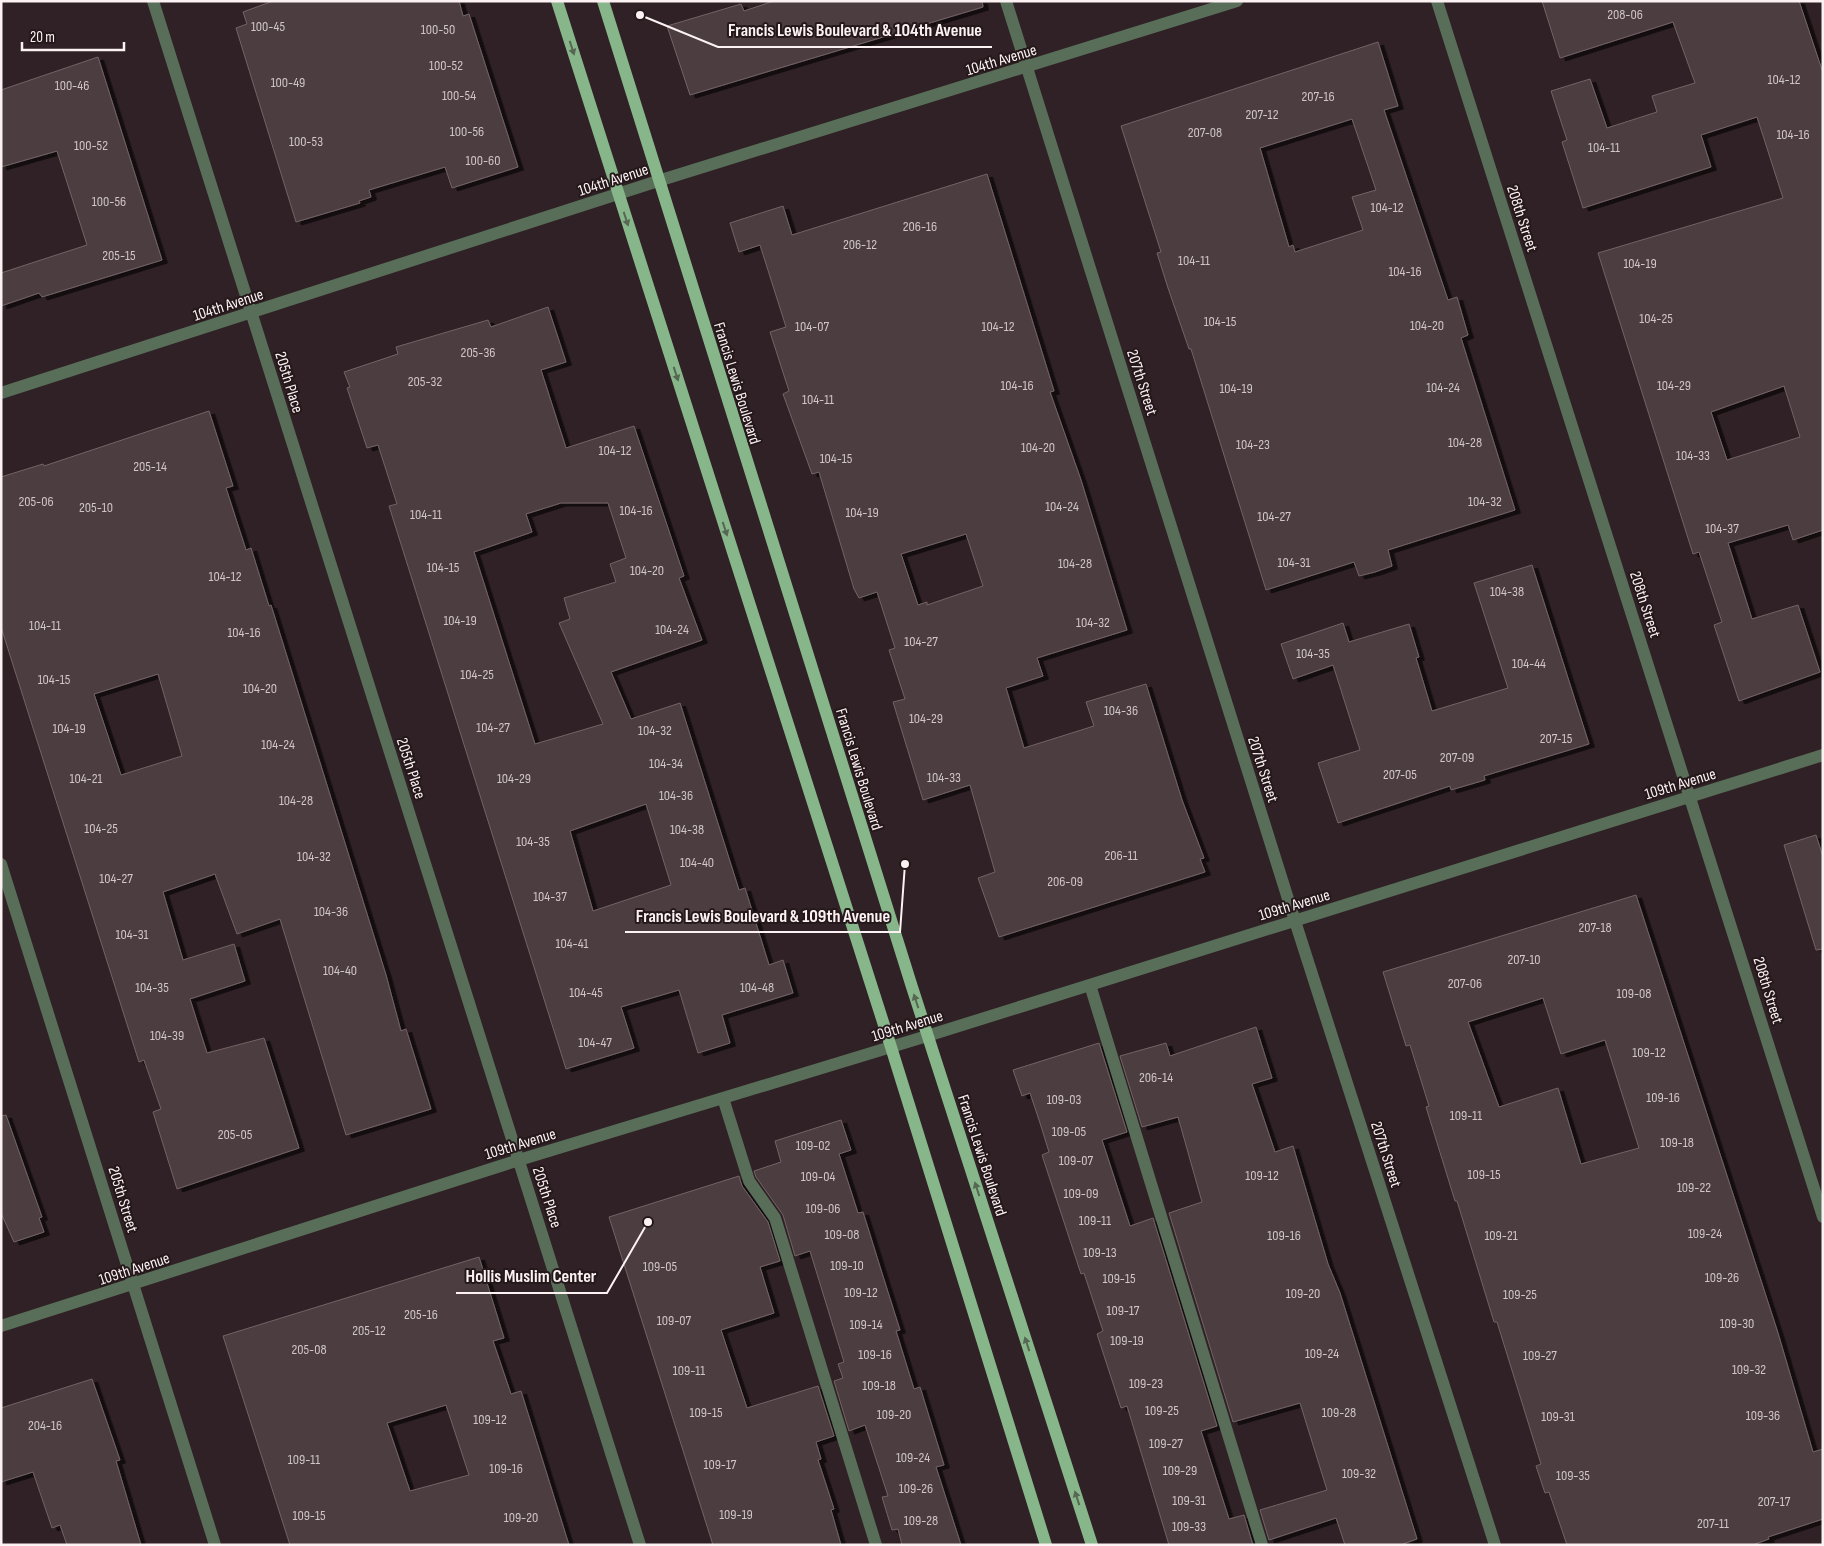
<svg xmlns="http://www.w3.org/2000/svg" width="1824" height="1546" font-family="'Sofia Sans Condensed',sans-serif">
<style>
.building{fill:#4c3d40;stroke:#736366;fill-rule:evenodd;filter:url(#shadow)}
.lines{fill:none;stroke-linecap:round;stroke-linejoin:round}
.minor{stroke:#586e59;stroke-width:12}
.major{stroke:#88b68b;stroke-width:12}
.oneway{fill:#566753}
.labels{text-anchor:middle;stroke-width:4;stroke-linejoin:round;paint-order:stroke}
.number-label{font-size:14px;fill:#d0c5c7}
.street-label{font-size:16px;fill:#fcf2f4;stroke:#25181b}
.leader{fill:none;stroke:#fcf2f4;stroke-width:2}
.callout-dot{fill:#fcf2f4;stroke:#25181b;stroke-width:2}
.callout-label{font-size:18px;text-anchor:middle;font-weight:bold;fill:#fcf2f4;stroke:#25181b;stroke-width:4;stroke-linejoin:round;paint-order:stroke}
</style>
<defs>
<filter id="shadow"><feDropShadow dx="5.5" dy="3" stdDeviation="0" flood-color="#0009"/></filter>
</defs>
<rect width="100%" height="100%" fill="#2f2125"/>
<path class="building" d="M273,1h186l4,15 6,-2 49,153 -66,21 -7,-21 -76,23 2,7 -12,4 1,2 -64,19 -60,-194 11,-4 -4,-12z
M774,1h208l1,6 -293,88 -23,-69 74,-22 3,7z
M1542,1h257l24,72v457l-30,10 -5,-15 -60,18 24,76 46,-14 22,67 -81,29 -25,-76 8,-3 -23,-70 -6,2 -95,-301 185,-55 -26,-81 -56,18 10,32 -128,41 -21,-66 5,-2 -16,-49 39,-12 17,49 50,-16 -5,-16 43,-13 -22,-61 -113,36zM1784,386l16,51 -73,23 -16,-48z
M1378,42l20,64 -14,4 64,190 9,-3 11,38 -7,3 54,172 -127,40 4,16 -17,6 -16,4 -5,-14 -88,28 -75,-241h-2l-21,-61 -11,-35 4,-1 -40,-126zM1352,119l24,71 -24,7 11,33 -68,22 -2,-7 -4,2 -29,-99z
M98,57l64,203 -120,37 -3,-4 -38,13v-33l86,-28 -30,-94 -56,16v-77z
M987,174l67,217 -4,1 31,88 46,150 -90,28 6,18 -37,12 18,60 70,-22 -8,-24 60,-18 36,116 22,58 -4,1 5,13 -206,65 -21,-59 17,-6 -25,-87 -47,15 -30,-98 12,-3 -16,-49 6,-2 -18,-56 -18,6 -5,-9 -35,-117 -7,2 -29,-80 6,-3 -19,-59 16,-5 -26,-82 -21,7 -9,-29 53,-17 9,29zM966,534l17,52 -56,19v-3l-9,3 -17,-51z
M548,307l18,55 -25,8 25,78 68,-22 50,150 -5,2 23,62 -91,32 20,47 49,-16 59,187 6,-2 24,77 14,-5 10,33 -71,22 8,28 -32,10 -19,-63 -58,17 13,41 -68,21 -177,-563 8,-2 -19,-59 -11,3 -20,-60 3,-1 -6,-15 54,-18 -2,-7 92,-27 3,7zM561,503h47l18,55 -16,6 6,18 -52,16 6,21 -11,4 44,101 -68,20 -61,-192 58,-20 -6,-18zM646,804l25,81 -78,26 -23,-80z
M209,411l24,75 -7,2 20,62 5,-2 18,58 2,-1 115,370 15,56 5,-2 25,80 -85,26 -66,-216 -43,15 -22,-60 -52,18 20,68 51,-16 11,37 -55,18 17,54 57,-15 35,110 -122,41 -24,-77 8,-3 -17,-49 -5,2 -138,-435v-150l42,-13 1,2zM158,674l24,82 -61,19 -27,-81z
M1532,565l57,179 -105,32 1,4 -34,10 -1,-4 -112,37 -20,-60 42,-13 -27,-85 -40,14 -12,-35 62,-21 6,19 60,-18 10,33 -3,1 16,53 76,-23 -34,-105z
M1816,835l7,22v92l-7,1 -32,-105z
M1636,895l142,438 35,119 10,-3v70l-55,18 1,2 -17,6h-185l-18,-53 -4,1 -9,-27 5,-2 -44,-142h-3l-37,-121h-2l-29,-94 3,-1 -19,-61 -4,1 -23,-74zM1543,998l18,56 44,-14 34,108 -58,16 -23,-76 -59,19 -31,-85z
M1256,1027l16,51 -20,6 23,68 18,-6 35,118 12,29 77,246 -17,6h-55l-9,-27 -67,22 -9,-30 67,-20 -27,-87 -67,19 -64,-209 33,-11 -24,-85 -36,10 -22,-71 46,-13 4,13z
M1099,1043l28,89 -25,8 28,86 23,-8 64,208 -16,5 28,88 15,-4 9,30h-84l-42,-139 -6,2 -24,-74 6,-3 -19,-58 -3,1 -39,-119 7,-3 -9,-29 -10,-30 -8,3 -9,-26z
M6,1115l36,102 -3,1 5,14 -30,10 -13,-29v-97z
M841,1120l10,30 -12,4 19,59 5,-1 18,58 19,60 -4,1 18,58 6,-2 24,78 -8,2 25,78h-59l-4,-16 -6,1 -10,-33 6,-1 -23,-71 -16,6 -15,-50 9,-3 -5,-14 6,-2 -34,-111 -15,5 -12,-41 -27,-38 -2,-6 27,-9 -6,-21z
M739,1176l3,10 26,36 12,39 -20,6 14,46 -53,17 26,78 71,-22 16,50 -18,6 5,17 -3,1 16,49 -3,1 10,35h-128l-104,-328z
M479,1257l25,81 -11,3 18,53 10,-3 48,154h-279l-67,-209zM446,1405l23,70 -59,16 -23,-68z
M92,1379l28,81 -4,1 25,84h-74l-7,-20 -8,3 -19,-56 -32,10v-74z"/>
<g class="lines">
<path class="minor" d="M153,1l487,1544
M1006,1l289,920 200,624
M1437,1l386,1216
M1,393l657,-212 579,-180
M1,864l214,681
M1090,985l172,560
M723,1098l26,83 26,37 101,327
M1,1326l518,-166 408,-124 896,-281"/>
<path class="major" d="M557,1l334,1046 155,498
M603,1l309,986 180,558"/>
</g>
<defs><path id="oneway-solid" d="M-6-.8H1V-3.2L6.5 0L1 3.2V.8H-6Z" transform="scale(1.25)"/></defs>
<g class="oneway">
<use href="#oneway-solid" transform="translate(572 48) rotate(72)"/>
<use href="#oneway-solid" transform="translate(626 219) rotate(72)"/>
<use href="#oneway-solid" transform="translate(676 374) rotate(72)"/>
<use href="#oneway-solid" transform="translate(725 529) rotate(72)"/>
<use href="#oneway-solid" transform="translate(916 1001) rotate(-108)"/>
<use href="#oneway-solid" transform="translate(977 1189) rotate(-108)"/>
<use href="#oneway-solid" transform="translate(1027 1344) rotate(-108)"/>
<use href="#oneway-solid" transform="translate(1077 1498) rotate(-108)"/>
</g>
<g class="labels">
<g class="number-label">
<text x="1625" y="19">208-06</text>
<text x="268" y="31">100-45</text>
<text x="438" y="34">100-50</text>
<text x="446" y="70">100-52</text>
<text x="1784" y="84">104-12</text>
<text x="288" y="87">100-49</text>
<text x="72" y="90">100-46</text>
<text x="459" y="100">100-54</text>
<text x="1318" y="101">207-16</text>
<text x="1262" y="119">207-12</text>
<text x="467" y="136">100-56</text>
<text x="1205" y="137">207-08</text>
<text x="1793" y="139">104-16</text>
<text x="306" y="146">100-53</text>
<text x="91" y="150">100-52</text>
<text x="1604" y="152">104-11</text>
<text x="483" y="165">100-60</text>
<text x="109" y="206">100-56</text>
<text x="1387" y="212">104-12</text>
<text x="920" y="231">206-16</text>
<text x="860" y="249">206-12</text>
<text x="119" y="260">205-15</text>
<text x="1194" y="265">104-11</text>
<text x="1640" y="268">104-19</text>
<text x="1405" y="276">104-16</text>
<text x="1656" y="323">104-25</text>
<text x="1220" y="326">104-15</text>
<text x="1427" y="330">104-20</text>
<text x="812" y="331">104-07</text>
<text x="998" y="331">104-12</text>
<text x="478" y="357">205-36</text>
<text x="425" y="386">205-32</text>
<text x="1017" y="390">104-16</text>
<text x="1674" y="390">104-29</text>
<text x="1443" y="392">104-24</text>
<text x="1236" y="393">104-19</text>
<text x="818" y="404">104-11</text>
<text x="1465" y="447">104-28</text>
<text x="1253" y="449">104-23</text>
<text x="1038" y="452">104-20</text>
<text x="615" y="455">104-12</text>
<text x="1693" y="460">104-33</text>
<text x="836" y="463">104-15</text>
<text x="150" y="471">205-14</text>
<text x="36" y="506">205-06</text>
<text x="1485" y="506">104-32</text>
<text x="1062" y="511">104-24</text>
<text x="96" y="512">205-10</text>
<text x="636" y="515">104-16</text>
<text x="862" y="517">104-19</text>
<text x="426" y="519">104-11</text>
<text x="1274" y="521">104-27</text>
<text x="1722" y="533">104-37</text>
<text x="1294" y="567">104-31</text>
<text x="1075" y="568">104-28</text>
<text x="443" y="572">104-15</text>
<text x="647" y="575">104-20</text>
<text x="225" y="581">104-12</text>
<text x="1507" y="596">104-38</text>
<text x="460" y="625">104-19</text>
<text x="1093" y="627">104-32</text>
<text x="45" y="630">104-11</text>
<text x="672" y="634">104-24</text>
<text x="244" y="637">104-16</text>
<text x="921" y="646">104-27</text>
<text x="1313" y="658">104-35</text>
<text x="1529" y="668">104-44</text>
<text x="477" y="679">104-25</text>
<text x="54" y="684">104-15</text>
<text x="260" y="693">104-20</text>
<text x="1121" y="715">104-36</text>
<text x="926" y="723">104-29</text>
<text x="493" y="732">104-27</text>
<text x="69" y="733">104-19</text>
<text x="655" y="735">104-32</text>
<text x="1556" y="743">207-15</text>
<text x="278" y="749">104-24</text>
<text x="1457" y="762">207-09</text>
<text x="666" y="768">104-34</text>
<text x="1400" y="779">207-05</text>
<text x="944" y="782">104-33</text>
<text x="86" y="783">104-21</text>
<text x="514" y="783">104-29</text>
<text x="676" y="800">104-36</text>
<text x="296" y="805">104-28</text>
<text x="101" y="833">104-25</text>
<text x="687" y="834">104-38</text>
<text x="533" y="846">104-35</text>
<text x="1121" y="860">206-11</text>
<text x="314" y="861">104-32</text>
<text x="697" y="867">104-40</text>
<text x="116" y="883">104-27</text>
<text x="1065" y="886">206-09</text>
<text x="550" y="901">104-37</text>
<text x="331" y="916">104-36</text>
<text x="1595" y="932">207-18</text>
<text x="132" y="939">104-31</text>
<text x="572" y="948">104-41</text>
<text x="1524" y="964">207-10</text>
<text x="340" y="975">104-40</text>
<text x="1465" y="988">207-06</text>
<text x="152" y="992">104-35</text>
<text x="757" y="992">104-48</text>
<text x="586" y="997">104-45</text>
<text x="1634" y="998">109-08</text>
<text x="167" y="1040">104-39</text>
<text x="595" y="1047">104-47</text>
<text x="1649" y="1057">109-12</text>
<text x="1156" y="1082">206-14</text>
<text x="1663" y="1102">109-16</text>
<text x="1064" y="1104">109-03</text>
<text x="1466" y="1120">109-11</text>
<text x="1069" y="1136">109-05</text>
<text x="235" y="1139">205-05</text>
<text x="1677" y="1147">109-18</text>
<text x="813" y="1150">109-02</text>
<text x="1076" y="1165">109-07</text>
<text x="1484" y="1179">109-15</text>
<text x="1262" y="1180">109-12</text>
<text x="818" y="1181">109-04</text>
<text x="1694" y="1192">109-22</text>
<text x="1081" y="1198">109-09</text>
<text x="823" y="1213">109-06</text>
<text x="1095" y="1225">109-11</text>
<text x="1705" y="1238">109-24</text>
<text x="842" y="1239">109-08</text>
<text x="1284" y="1240">109-16</text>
<text x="1501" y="1240">109-21</text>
<text x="1100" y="1257">109-13</text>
<text x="847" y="1270">109-10</text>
<text x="660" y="1271">109-05</text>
<text x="1722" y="1282">109-26</text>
<text x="1119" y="1283">109-15</text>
<text x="861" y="1297">109-12</text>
<text x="1303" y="1298">109-20</text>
<text x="1520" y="1299">109-25</text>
<text x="1123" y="1315">109-17</text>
<text x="421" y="1319">205-16</text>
<text x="674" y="1325">109-07</text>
<text x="1737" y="1328">109-30</text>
<text x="866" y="1329">109-14</text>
<text x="369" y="1335">205-12</text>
<text x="1127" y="1345">109-19</text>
<text x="309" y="1354">205-08</text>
<text x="1322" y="1358">109-24</text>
<text x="875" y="1359">109-16</text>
<text x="1540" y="1360">109-27</text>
<text x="1749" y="1374">109-32</text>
<text x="689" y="1375">109-11</text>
<text x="1146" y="1388">109-23</text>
<text x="879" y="1390">109-18</text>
<text x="1162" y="1415">109-25</text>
<text x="706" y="1417">109-15</text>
<text x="1339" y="1417">109-28</text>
<text x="894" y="1419">109-20</text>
<text x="1763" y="1420">109-36</text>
<text x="1558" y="1421">109-31</text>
<text x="490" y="1424">109-12</text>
<text x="45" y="1430">204-16</text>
<text x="1166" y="1448">109-27</text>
<text x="913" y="1462">109-24</text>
<text x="304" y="1464">109-11</text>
<text x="720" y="1469">109-17</text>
<text x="506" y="1473">109-16</text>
<text x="1180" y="1475">109-29</text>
<text x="1359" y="1478">109-32</text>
<text x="1573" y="1480">109-35</text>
<text x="916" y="1493">109-26</text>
<text x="1189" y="1505">109-31</text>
<text x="1774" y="1506">207-17</text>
<text x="736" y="1519">109-19</text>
<text x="309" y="1520">109-15</text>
<text x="521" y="1522">109-20</text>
<text x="921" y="1525">109-28</text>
<text x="1713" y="1528">207-11</text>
<text x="1189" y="1531">109-33</text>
</g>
<g class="street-label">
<text transform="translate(1001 59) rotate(-17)" y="6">104th Avenue</text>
<text transform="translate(613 179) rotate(-18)" y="6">104th Avenue</text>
<text transform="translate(1523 218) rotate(72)" y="6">208th Street</text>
<text transform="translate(228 304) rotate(-18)" y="6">104th Avenue</text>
<text transform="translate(290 382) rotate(73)" y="6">205th Place</text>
<text transform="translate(1143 382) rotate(72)" y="6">207th Street</text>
<text transform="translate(738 383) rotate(73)" y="6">Francis Lewis Boulevard</text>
<text transform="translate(1646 604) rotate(72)" y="6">208th Street</text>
<text transform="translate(412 768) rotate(72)" y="6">205th Place</text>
<text transform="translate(860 769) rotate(73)" y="6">Francis Lewis Boulevard</text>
<text transform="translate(1264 769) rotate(72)" y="6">207th Street</text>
<text transform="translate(1680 783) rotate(-17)" y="6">109th Avenue</text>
<text transform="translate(1294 904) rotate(-17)" y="6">109th Avenue</text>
<text transform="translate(1769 990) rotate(73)" y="6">208th Street</text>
<text transform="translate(907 1025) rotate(-17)" y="6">109th Avenue</text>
<text transform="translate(520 1143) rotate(-17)" y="6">109th Avenue</text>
<text transform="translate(1387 1154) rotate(72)" y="6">207th Street</text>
<text transform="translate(983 1155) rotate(72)" y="6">Francis Lewis Boulevard</text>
<text transform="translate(548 1197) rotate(72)" y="6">205th Place</text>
<text transform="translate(124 1199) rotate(73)" y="6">205th Street</text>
<text transform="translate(134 1268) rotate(-18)" y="6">109th Avenue</text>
</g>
</g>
<path class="leader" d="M640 15L718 47H992M905 864L900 932H625M648 1222L607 1293H456"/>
<g class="callout-dot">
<circle cx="640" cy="15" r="5"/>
<circle cx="905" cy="864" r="5"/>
<circle cx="648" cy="1222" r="5"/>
</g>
<g class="callout-label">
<text x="855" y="36">Francis Lewis Boulevard &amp; 104th Avenue</text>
<text x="763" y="922">Francis Lewis Boulevard &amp; 109th Avenue</text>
<text x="531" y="1282">Hollis Muslim Center</text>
</g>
<rect width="1824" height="1546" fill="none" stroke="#fcf2f4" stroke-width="5"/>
<path d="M22 42v8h102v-8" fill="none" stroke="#fcf2f4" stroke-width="2.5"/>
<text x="30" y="42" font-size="15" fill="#fcf2f4" stroke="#25181b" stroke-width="4" paint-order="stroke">20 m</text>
</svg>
